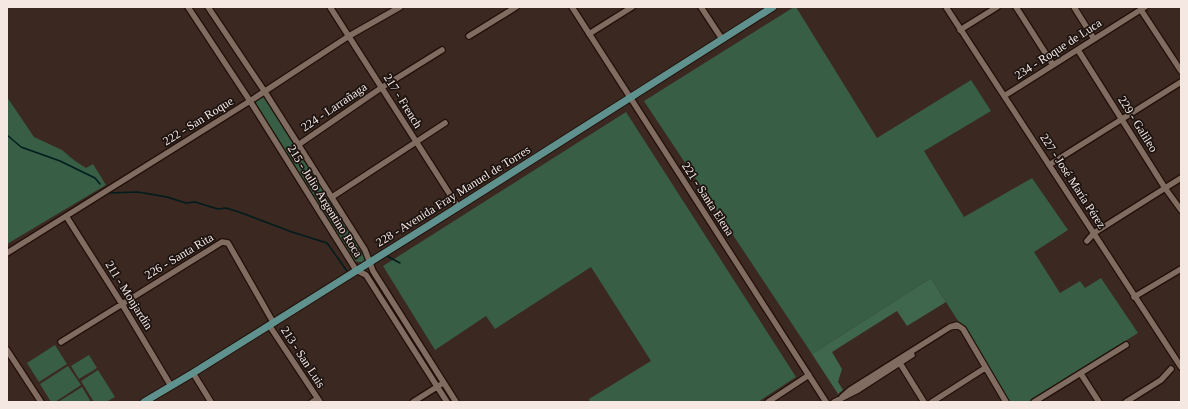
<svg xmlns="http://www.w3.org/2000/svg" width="1188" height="409" font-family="Georgia,serif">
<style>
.green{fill:#385e45}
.forest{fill:#3f674d}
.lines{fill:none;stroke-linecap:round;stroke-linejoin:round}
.stream{stroke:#001c1d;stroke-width:1.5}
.minor-casing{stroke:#211009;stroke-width:8}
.major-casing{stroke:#211009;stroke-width:9}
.minor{stroke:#816c62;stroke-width:5.5}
.major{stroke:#5f928e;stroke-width:7}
.labels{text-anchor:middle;stroke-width:3.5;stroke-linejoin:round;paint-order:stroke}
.street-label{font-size:12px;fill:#f5e8e3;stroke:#1c1310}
</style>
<rect width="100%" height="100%" fill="#3b2820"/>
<path class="green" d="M794,7h2l81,131 94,-58 20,31 -67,40 40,66 68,-39 36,52 -34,22 26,41 20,-12 5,7 16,-10 37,55 -109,69h-20l-78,-124 -119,76 -168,-253z
M7,97l27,40 28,13 13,11 11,7 7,-4 13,21 -99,59z
M262,97l5,2 98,153 1,5 -3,5h-4l-4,-1 -98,-154 -1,-5z
M626,112l170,265 -38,25h-168l-1,-3 62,-38 -60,-94 -96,62 -9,-13 -51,34 -52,-84z
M55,345l12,19 -28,18 -12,-19z
M89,355l8,13 -18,11 -8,-13z
M68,366l13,19 -26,17h-4l-11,-18z
M98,370l17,27 -9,5h-12l-13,-21z
M82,387l9,15h-33z"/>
<path class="forest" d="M931,278l15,24 -39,24 -10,-15 -65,41 10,17 -4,13 5,8 -5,4 -26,-40z"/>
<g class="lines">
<path class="stream" d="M7,135l14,12 39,14 35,17 5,6
M107,193l31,-1 29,5 19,6 9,-1 23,7 8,-1 13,4 53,20 35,11 20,28
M373,264l14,-8 13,7"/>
<g class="minor-casing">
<path id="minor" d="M188,7l62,94 106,169 10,5 81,127
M208,7l57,85 100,158 8,21 83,131
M330,7l128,200
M572,7l254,395
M701,7l21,32
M946,7l235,360
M1016,7l37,58
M1074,7l20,32
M1141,10l40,61
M960,30l37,-23
M589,34l43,-27
M469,36l47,-29
M1078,50l87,138 16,22
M1004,96l141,-89
M298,145l83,-57 61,-38
M1049,165l132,-83
M332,197l113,-74
M66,216l56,88 49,82
M1087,241l7,-8 87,-55
M7,253l243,-152 99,-65 51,-29
M1134,297l47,-28
M269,325l51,77
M61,342l161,-100 6,1 45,79
M7,350l34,52
M898,360l26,42
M193,373l18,29
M1081,374l18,28
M842,397l8,-7 100,-63 7,-2 6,4 43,73
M312,402l5,-3
M413,402l27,-17
M768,402l41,-27
M834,402l24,-12 54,-35
M932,402l53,-34
M1034,402l92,-57
M1126,402l35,-22 10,-11"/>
</g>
<g class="major-casing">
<path id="major" d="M144,402l49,-29 265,-166 315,-200"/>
</g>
<use href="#minor" class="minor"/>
<use href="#major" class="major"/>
</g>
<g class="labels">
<g class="street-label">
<text transform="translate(1058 49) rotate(-33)" y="4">234 - Roque de Luca</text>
<text transform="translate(403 101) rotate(58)" y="4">217 - French</text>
<text transform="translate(334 107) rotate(-34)" y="4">224 - Larrañaga</text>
<text transform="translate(198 121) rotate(-32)" y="4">222 - San Roque</text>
<text transform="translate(1138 124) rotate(58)" y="4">229 - Galileo</text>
<text transform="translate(1073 181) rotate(57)" y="4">227 - José María Pérez</text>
<text transform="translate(453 196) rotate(-32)" y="4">228 - Avenida Fray Manuel de Torres</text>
<text transform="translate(708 199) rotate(57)" y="4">221 - Santa Elena</text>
<text transform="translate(325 201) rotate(58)" y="4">215 - Julio Argentino Roca</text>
<text transform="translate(179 256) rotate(-31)" y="4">226 - Santa Rita</text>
<text transform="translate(129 295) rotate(58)" y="4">211 - Monjardín</text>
<text transform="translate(303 357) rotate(57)" y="4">213 - San Luis</text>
</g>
</g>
<rect width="1188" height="409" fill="none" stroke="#f5e8e3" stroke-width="16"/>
</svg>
